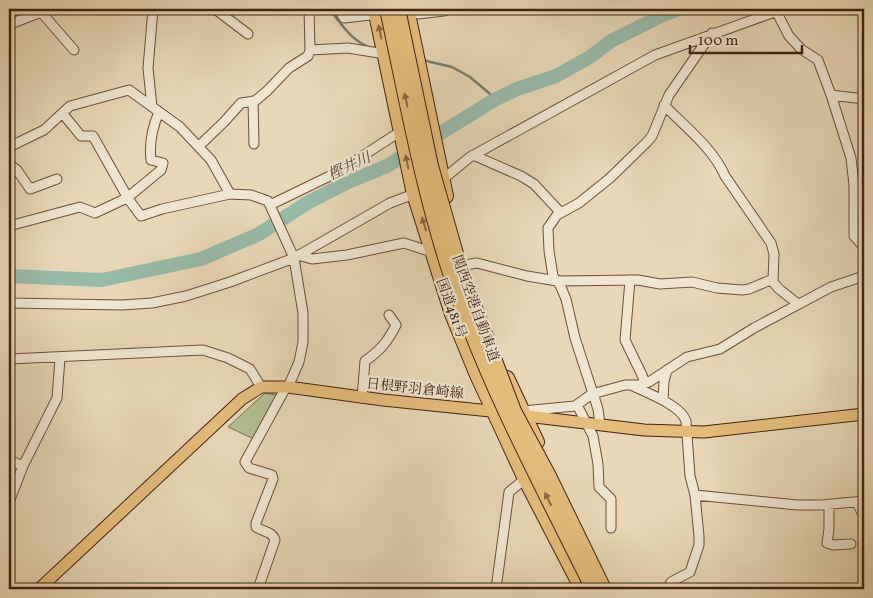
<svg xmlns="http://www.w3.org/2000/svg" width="873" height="598" font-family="Vollkorn,'Noto Serif JP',serif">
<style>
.green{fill:#b2bf90;stroke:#7c7051}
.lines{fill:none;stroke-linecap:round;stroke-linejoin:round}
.stream{stroke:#777d6d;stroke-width:2.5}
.river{stroke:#98baa9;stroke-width:14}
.minor-casing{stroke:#6e4f3b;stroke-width:11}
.major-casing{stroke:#452212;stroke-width:13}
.highway-casing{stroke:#452212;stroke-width:16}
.minor{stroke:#efe5d0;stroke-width:9}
.major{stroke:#e4bc7b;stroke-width:11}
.highway{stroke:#e4bc7b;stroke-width:14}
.highway-bridge-casing{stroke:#452212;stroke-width:16;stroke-linecap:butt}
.highway-bridge{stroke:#e4bc7b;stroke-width:14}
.oneway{fill:#8d6741}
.labels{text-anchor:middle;stroke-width:4.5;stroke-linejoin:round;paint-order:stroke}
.street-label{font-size:14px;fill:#452212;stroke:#efe5d0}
.water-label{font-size:15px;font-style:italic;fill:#5a4838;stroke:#efe5d0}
</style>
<rect width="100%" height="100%" fill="#e7d7b6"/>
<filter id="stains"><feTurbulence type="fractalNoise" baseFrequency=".004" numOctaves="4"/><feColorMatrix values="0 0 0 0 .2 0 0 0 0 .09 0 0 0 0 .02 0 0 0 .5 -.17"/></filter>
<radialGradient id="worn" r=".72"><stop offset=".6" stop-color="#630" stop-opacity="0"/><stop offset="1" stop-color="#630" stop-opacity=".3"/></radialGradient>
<path class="green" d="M265,393l16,3 -27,43 -26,-12z"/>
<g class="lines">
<path class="stream" d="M329,9c13,15 22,32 42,39
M422,60l30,7 18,10 26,22"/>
<path class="river" d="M9,276l93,4 99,-21 58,-25 48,-31 41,-21 39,-16 109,-67 21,-10 39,-13 34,-19 21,-16 50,-25 18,-7"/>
<g class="minor-casing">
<path id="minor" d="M215,9l33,25
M309,9l1,41
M338,9l6,9 26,-3
M775,9l14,27 12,13 17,11 13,35 33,4
M41,12l33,38
M418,14l26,-3 5,-2
M9,28l4,-5 36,-14
M831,95l20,63 3,27v51l10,11
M253,101l1,43
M664,105c21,22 49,43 61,71l46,67 3,11 -1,28 6,7 19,15
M152,107l-4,-39 5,-59
M63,114l18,22h12l36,64 12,16 21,-7 68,-15
M199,146l25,-24 17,-19 14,-2 12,-10 22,-23 19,-12 2,-6 38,-2 37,6
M9,147l35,-17 26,-24 59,-16 51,37 31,33 19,34 21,1 17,6 26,57 9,55v29l-4,20 -11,25
M473,155l48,21 13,8 27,29
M9,164l8,6 13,19 27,-10
M442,180l28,-23 185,-102 128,-46
M270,205l68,-33 63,-41
M9,226l71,-19 15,6 32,-15 34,-28 2,-7 -12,-3c-2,-17 1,-32 8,-48
M298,255l14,4 35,-4 57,-12 28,9
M465,265l12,-2 50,13 30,5 81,-1 22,4 32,-2 25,6 25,2 7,-1 24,-10
M630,280l-5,60 17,35 3,8
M9,303l113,2 30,-2 34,-7 44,-14 64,-24 96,-55 24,-9
M9,359l194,-9 25,8 22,11 11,18
M633,386c14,7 48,19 53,35l4,55 5,19 4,41v9l-9,27 -19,10 -3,7
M362,398l3,-37c15,-10 23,-20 31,-36l-7,-10
M663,400l1,-19 3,-11
M577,405l16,31 5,28 1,23 12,12v29
M523,411l52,-5 17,-12 33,-9h13l11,-3 38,-25 33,-8 34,-21 77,-41 33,-11
M600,425l-2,-16 -23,-71 -9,-39 -6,-14 -7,-9 -4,-25 -1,-23 9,-13 22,-12 31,-25 37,-36 5,-6 17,-41 43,-62
M9,460l14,6
M695,495l102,10h25l42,-4
M9,502l14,-36 34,-68 3,-40
M857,502l7,15
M829,504v25l-2,14 6,2 18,-1
M258,589l17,-49c-3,-9 -12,-8 -19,-13v-4l17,-44 -1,-4 -23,-7 -4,-6 41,-75
M496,589l13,-97 16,-13"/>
</g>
<g class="major-casing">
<path id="major" d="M518,415l126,15 60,2 160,-18
M39,589l203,-190 19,-12h27l95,13 117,12"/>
</g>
<g class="highway-casing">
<path id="highway" d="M375,9l39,185 38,120 25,61 48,104 57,110
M407,9l39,187
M507,378l30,64"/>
</g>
<use href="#minor" class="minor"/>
<use href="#major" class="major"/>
<use href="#highway" class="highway"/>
<g class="highway-bridge-casing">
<path id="highway-bridge" d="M387,9c19,88 35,178 63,264 36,110 92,213 143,316
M398,9l33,157 30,105 53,140 35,65 55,113"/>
</g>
<use href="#highway-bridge" class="highway-bridge"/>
</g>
<defs><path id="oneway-solid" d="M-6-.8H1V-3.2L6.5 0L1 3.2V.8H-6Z" transform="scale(1.25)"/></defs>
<g class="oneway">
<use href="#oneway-solid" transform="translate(380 32) rotate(-102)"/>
<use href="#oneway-solid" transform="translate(406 100) rotate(-102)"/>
<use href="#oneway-solid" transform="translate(407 162) rotate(-102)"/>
<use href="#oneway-solid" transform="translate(424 224) rotate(-107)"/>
<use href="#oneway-solid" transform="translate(548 499) rotate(-116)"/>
</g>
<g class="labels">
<g class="street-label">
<text transform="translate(452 308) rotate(70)" y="5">国道481号</text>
<text transform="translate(476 308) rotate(70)" y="5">関西空港自動車道</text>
<text transform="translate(415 388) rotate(6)" y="5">日根野羽倉崎線</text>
</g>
<g class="water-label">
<text transform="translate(349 166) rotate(-25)" y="5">樫井川</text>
</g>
</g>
<rect width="873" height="598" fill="none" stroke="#e7d7b6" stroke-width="30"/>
<rect x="10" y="10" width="853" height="578" fill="none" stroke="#452212" stroke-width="2.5"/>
<rect x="15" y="15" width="843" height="568" fill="none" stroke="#452212"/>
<path d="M690 45v8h112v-8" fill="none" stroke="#452212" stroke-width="2.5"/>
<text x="698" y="45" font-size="15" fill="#452212" stroke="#efe5d0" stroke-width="4" paint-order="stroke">100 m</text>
<rect width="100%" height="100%" filter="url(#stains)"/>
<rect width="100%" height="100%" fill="url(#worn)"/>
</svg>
